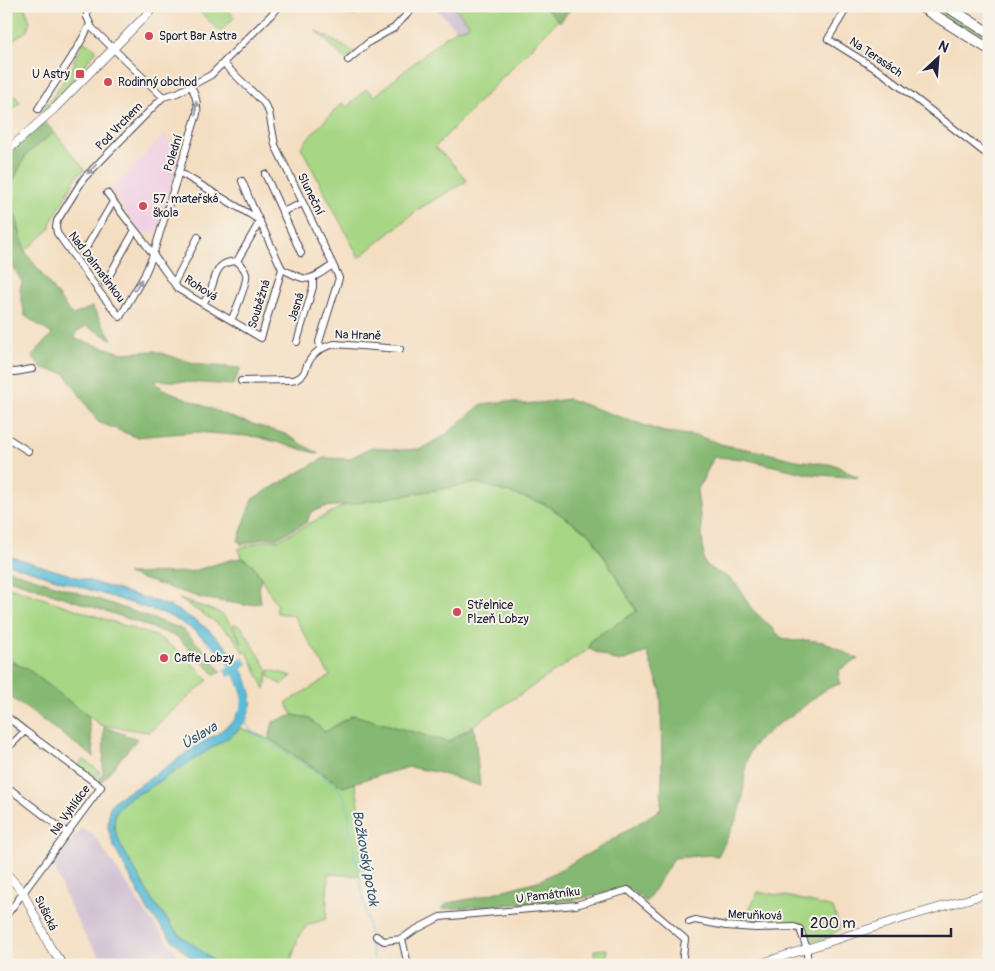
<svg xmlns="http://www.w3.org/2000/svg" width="995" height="971" font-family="Pangolin,sans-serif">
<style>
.built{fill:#f0d0e4}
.industrial{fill:#cebed1}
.green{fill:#a7d785;stroke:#647c60}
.forest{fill:#85b872;stroke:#546d56}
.water{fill:#58bbd7;stroke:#3d6e89}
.pier{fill:#f4dec1}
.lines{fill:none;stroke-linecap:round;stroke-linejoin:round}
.stream{stroke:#58bbd7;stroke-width:1}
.minor-casing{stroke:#423e4f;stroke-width:8}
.tertiary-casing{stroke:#423e4f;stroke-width:9}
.primary-casing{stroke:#423e4f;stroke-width:12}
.minor{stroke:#fff;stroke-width:6}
.tertiary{stroke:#fff;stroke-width:8}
.primary{stroke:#fff;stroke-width:10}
.oneway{fill:#9c9ca7}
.poi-dot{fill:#d1495b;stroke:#f7f3e8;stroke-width:2}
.labels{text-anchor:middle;stroke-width:4;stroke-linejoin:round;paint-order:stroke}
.poi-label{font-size:12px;fill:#22223b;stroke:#f7f3e8;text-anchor:start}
.street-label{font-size:12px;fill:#22223b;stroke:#f7f3e8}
.water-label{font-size:14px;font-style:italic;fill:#355872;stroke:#f7f3e8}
</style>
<rect width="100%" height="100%" fill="#f7f3e8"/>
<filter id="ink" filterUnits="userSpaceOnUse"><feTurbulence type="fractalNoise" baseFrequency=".02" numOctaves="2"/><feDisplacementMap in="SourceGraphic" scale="10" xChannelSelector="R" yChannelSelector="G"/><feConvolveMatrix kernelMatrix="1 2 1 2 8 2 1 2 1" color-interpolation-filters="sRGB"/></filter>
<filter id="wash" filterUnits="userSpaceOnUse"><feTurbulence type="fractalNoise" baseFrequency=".0096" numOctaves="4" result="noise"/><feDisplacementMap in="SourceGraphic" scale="20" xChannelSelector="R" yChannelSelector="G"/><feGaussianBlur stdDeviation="1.12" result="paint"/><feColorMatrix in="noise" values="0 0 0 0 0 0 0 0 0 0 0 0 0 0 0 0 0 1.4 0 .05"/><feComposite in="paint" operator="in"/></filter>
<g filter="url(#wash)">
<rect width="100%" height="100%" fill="#f4dec1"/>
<path class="built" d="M164,135l17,19 -24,78 -15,2 -31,-44z"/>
<path class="industrial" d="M433,6h21l15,19 -2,2 -11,2z
M81,829l12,5 58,86 35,45h-63l-5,-7 -11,7 -22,-29 -20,-40 -11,-31z"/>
<path class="green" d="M6,6h18l6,15 -3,10 -12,7 -7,15 -2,12z
M198,6h26l11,11 -15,15 -24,-24z
M348,6h15l-9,10 -8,-7z
M454,6h90l14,14 -123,127 18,17 14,17 -47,27 -61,50 -58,-111 8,-10 33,-34 5,4 19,-18 9,7 72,-61 2,1 7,-7 11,-2 2,-3z
M926,6h10l53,30v7z
M316,31l40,22 -10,7z
M84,42l10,5 2,4 -34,42 -19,19 -2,-1 1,-2h1l5,-7 1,1 26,-40 -1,-3z
M6,86l14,16 -1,2 -11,9h-2z
M54,132l30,37v2l-6,3 -28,50v5l-25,22 -13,-48 -1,-18 15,-30z
M477,483l68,21 46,31 46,77 -46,28 -2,9 -141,93 -95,-27 -28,17 -16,-14 -16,-3 -7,-12 44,-27 -37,-61 -16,-2 -1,-6 1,-2 -23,-39 -11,-8 -5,-9 24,-8 16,-1 67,-35z
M6,586l152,51 27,19 23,24 -59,52 -48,-7 -95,-69z
M179,599l39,13c12,7 17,20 24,32l-9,-20 8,2 27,44 -3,19 -18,-37 -3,1 -12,-18 -21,-16z
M270,670l22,6 -9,7 -1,2 -14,-9z
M241,728l28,11 74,48 12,-4 18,93 -45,-2 -2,45 -18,6 -9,10 -9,29 -1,1h-71l-20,-17 -16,-11 -10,-11 -21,-28 -30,-52 -7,-18 1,-15 7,-9 9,-7 15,-7 86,-55z
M83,759l17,13 -5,8 -18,-13z
M758,892l32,5 43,11 7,21c-11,8 -17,12 -31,12 -3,-7 -5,-13 -13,-16l-54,-1z
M607,949l1,16h-13l-1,-15z"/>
<path class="forest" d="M544,6h29l-13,16z
M44,121l10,11 -28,23 -15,30 1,18 13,48 43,59 5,5 19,-8 20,32 -26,-13 -10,6 -1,7 48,14 31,-2 47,14 40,3 -8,17 -79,-5 9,9 73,30 49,15 34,20 -61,-17 -63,-5 -59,5 -38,-15 -33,-49 -22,-4 -11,-13 20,-22 -27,-18 -5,-27 2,-7 -12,-21h-4v-105l4,-5z
M568,399l96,33 34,4 26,9 39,7 33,8 39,5 24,13 -51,-4 -64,-15 -30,-2 -17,34 5,40 2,32 9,7 16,8 9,8 13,22 31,30 11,3 14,-1 17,2 34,17 -19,11 1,14c-19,5 -27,16 -42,27 -12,8 -34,22 -43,33 -15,19 -8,44 -15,66 -5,14 -15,32 -22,46l-8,-1 -36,3 -28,44 -18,-14 -53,12 -134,9 7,-6 27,-5 66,-18 63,-35 57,-36 1,-34 -1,-83 -14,-40 -28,10 -30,-13 2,-9 46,-29 -46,-76 -46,-31 -68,-21 -132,22 -21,2 -13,5 -4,10 -30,16h-14l-21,7 -4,-4 14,-42 72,-41 25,1 23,-12 26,3 23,-1 24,-14 37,-31 25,-3 16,3 16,-1z
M243,558l11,8 7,12 -2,8 2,17 -16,2 -44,-7 -74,-24 63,-2 43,-13z
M6,569l106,35 70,25 28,27 11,16 -6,3 -38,-38 -54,-20 -117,-39z
M6,660l22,9 60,47 6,41 -88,-63z
M293,715l16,3 16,14 28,-17 95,27 26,-16 6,60 -44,-14 -27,-5 -40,11 -26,9 -74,-48 4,-17z
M104,727l33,12 -36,43 -2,-2 4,-7z"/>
<path class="water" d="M6,555l161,50c29,14 51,29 70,55l6,-3 5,7 -6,4c14,27 15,47 -10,67l-86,55 -15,7 -9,7 -7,9 -1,14 7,19 30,52 21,28 10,11 16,11 20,17h-19l-26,-24 -24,-29 -35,-65 -6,-19 1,-18 2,-5 5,-6 27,-16 62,-43 11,-5 17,-14 4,-6 5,-21 -8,-20 -6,3 -5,-8 6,-4c-17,-22 -37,-39 -64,-51l-159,-51z"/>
<path class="pier" d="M233,650l5,7 4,-3 2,1 6,9v2l-5,3 8,17 2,15 -2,8 -6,14v-3l5,-16v-10l-5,-16 -5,-10 6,-4 -5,-7 -6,3 -6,-8z
M223,658l6,8 -5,4 4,7 6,-3 8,20 -1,13 -8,14 -1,-1 6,-14 2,-12 -7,-17 -4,3 -2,-1 -6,-9 1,-2 3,-3 -4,-6z"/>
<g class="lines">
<path class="stream" d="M245,719l3,8 3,4 71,45 13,10 9,10 5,16v13l19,98 4,29 3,13"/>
</g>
</g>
<g filter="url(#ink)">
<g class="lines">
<g class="minor-casing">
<path id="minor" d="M87,6v11l5,11 71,69
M848,6l-20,33 56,35 105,82
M348,60l21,-18 25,-14 21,-22
M223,63l40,39 6,10 6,33 58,120 6,13 -20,64 2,6
M191,86c5,9 7,18 6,28l-44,141 -9,21 -24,41 -19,-23 -44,-61 -1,-6 1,-6 27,-43 79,-81 14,-4 34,-18 69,-69
M38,109l32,-49 14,-24 6,-12
M179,172l72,43 9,6 -23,40
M265,174l36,79
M107,193l17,23 15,19 39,54 83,49 21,-69 -30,-64 -10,-24
M282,212l21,-9
M83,253l30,-51
M282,269c28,14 25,13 51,-4
M105,283l30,-53
M174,283l24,-46
M203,304c3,-5 6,-10 8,-15 6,-16 5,-27 26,-28
M231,320c4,-7 17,-39 15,-46 -1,-5 -6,-10 -9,-13
M297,342l16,-55v-9
M6,371l9,1 17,-3
M241,381l49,-1c4,0 8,-1 11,-4 3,-2 5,-7 6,-11 6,-12 14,-18 28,-21l65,5
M6,437l22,14
M6,716l19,15 76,56 -95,129
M6,750l19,-19
M6,786l61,47
M689,922l6,-2 31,6 30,2 38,-1 6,2 7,20v7l2,9
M376,936l8,5 18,-2 11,-8 27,-14 136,-12 52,-15 57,49 -3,26
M402,939l6,26"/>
</g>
<g class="tertiary-casing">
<path id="tertiary" d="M6,152l49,-44 100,-102
M6,873l17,19 27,55 13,18
M756,965l144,-46 89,-26"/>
</g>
<g class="primary-casing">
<path id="primary" d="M920,6l69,43
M946,6l43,27"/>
</g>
<use href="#minor" class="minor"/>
<use href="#tertiary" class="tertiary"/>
<use href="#primary" class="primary"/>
</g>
<defs><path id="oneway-solid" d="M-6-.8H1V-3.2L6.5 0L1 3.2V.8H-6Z" transform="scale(1.25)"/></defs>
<g class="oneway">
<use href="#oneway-solid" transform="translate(196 108) rotate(-89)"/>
<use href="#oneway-solid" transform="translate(92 169) rotate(134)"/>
<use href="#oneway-solid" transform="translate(138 285) rotate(-59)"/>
</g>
</g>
<g class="poi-dot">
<circle cx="149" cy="36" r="5"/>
<rect x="75" y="69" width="10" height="10" rx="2.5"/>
<circle cx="108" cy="82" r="5"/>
<circle cx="143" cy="206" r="5"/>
<circle cx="457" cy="612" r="5"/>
<circle cx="164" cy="658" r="5"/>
</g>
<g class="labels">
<g class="poi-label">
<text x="159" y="40">Sport Bar Astra</text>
<text x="70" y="78" text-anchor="end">U Astry</text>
<text x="118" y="86">Rodinný obchod</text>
<text x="153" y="203">57. mateřská<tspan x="153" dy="14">škola</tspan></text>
<text x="467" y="609">Střelnice<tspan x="467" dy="14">Plzeň Lobzy</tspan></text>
<text x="174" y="662">Caffe Lobzy</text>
</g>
<g class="street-label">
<text transform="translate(876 57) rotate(34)" y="4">Na Terasách</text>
<text transform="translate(119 126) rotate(-46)" y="4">Pod Vrchem</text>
<text transform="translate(173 153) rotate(-73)" y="4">Polední</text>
<text transform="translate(311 194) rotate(64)" y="4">Sluneční</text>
<text transform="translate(97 267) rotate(53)" y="4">Nad Dalmatinkou</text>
<text transform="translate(201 288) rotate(33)" y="4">Rohová</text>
<text transform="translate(259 304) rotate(-73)" y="4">Souběžná</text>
<text transform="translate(296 307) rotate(-73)" y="4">Jasná</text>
<text transform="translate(358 335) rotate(2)" y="4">Na Hraně</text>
<text transform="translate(70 810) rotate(-54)" y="4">Na Vyhlídce</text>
<text transform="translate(548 895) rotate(-7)" y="4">U Památníku</text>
<text transform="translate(46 913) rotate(64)" y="4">Sušická</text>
<text transform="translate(755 915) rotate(2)" y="4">Meruňková</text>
</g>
<g class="water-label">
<text transform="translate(199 735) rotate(-31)" y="5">Úslava</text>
<text transform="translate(366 858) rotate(80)" y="5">Božkovský potok</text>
</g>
</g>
<rect width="995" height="971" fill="none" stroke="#f7f3e8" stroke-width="25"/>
<g transform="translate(938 58) rotate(26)" stroke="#f7f3e8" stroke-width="4" paint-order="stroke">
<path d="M0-4L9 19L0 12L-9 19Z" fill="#22223b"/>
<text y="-8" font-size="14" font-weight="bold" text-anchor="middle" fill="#22223b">N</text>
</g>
<path d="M802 928v8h149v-8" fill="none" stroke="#22223b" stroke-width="2.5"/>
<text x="810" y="928" font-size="15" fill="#22223b" stroke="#f7f3e8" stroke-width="4" paint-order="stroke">200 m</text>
</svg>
